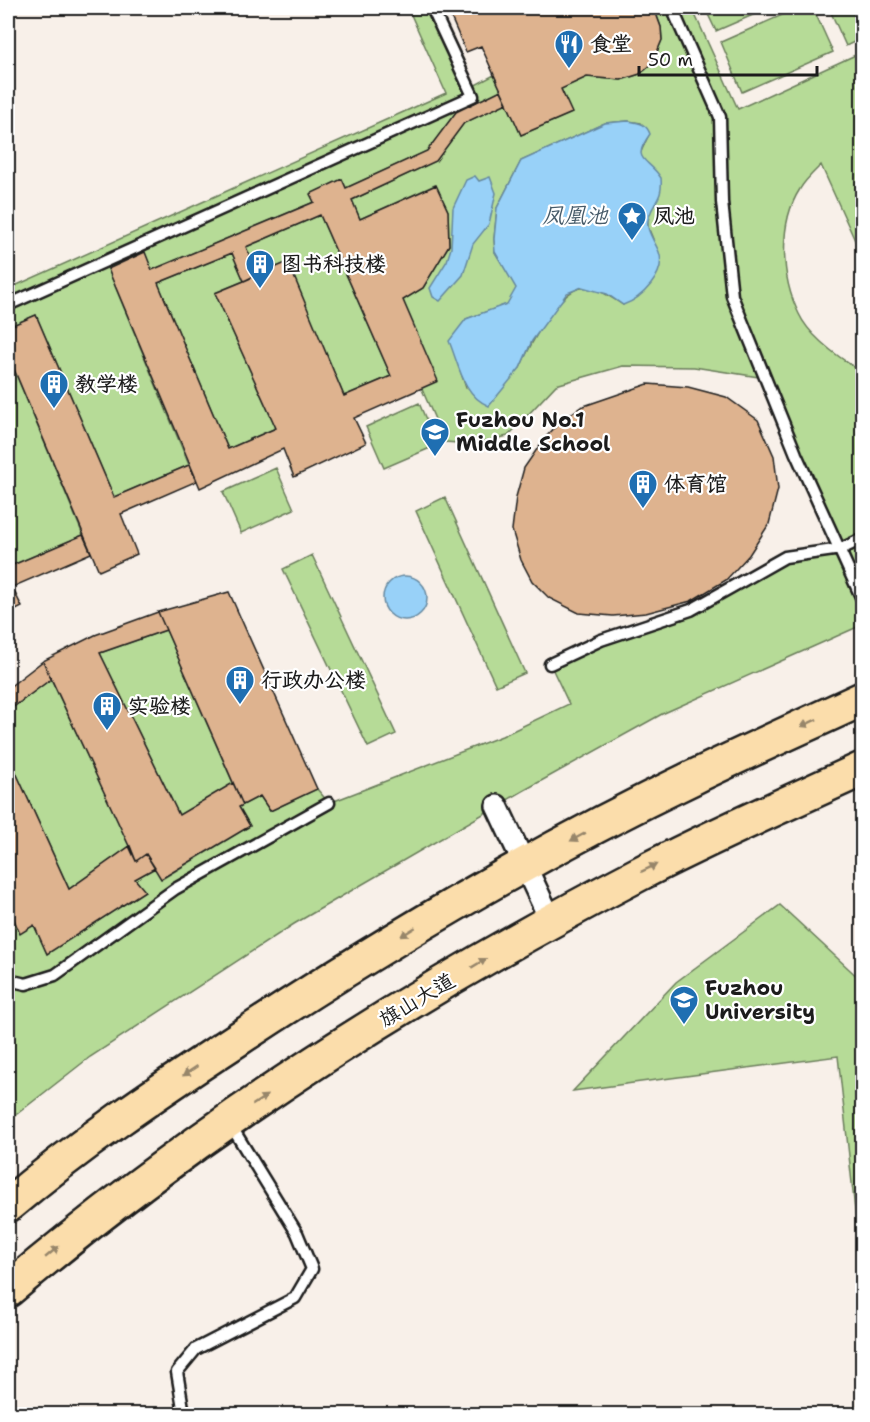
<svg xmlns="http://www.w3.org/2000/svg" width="870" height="1422" font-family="'Shantell Sans','LXGW WenKai TC',sans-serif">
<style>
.green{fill:#b6db97;stroke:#697c5a;stroke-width:1.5;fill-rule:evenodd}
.water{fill:#98d1f8;stroke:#6689a0;stroke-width:1.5}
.building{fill:#deb38f;stroke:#1c1c1c;stroke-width:1.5;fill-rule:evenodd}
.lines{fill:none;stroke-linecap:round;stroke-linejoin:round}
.lane-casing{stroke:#1c1c1c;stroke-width:15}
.street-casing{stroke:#1c1c1c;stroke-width:26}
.highway-casing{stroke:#1c1c1c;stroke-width:38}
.lane{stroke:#fff;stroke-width:10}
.street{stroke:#fff;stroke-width:21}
.highway{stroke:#fbddab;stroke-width:33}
.oneway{fill:#97866b}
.labels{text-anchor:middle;stroke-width:4.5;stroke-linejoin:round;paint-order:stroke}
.poi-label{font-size:21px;font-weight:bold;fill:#1c1c1c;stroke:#fff;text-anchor:start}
.street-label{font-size:21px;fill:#1c1c1c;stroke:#fff}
.water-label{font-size:22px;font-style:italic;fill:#475b69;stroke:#fff}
</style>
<rect width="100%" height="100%" fill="#f8f0e9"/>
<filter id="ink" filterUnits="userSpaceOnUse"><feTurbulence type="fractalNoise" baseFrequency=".0167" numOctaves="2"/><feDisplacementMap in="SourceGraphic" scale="12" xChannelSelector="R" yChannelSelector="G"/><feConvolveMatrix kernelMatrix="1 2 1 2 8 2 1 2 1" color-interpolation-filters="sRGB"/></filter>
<g filter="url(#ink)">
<path class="green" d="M408,8h24l38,80 24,-13 7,15 -45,22 -29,39 -81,37 -4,-9 -31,15 3,8 -162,68 -8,-18 -36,17 81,196 -75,32 -78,-182 -28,12v-38l438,-196z
M654,8h38l46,101 124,-57v204l-41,-91c-7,7 -16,15 -21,24 -22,34 -19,89 -1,125 11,24 42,45 63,58v253l-200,89 -139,77 -229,133 -204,133 -82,64v-216l12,28 14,-8 13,29 97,-63 -9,-12 20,-11 7,11 88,-53 -11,-19 21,-11 10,15 47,-22 12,14 173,-67 67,-32 -19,-40 141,-54 94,-53 56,-8 -76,-171 -71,-11 -71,-1 -67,19 -48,51 -37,8 -26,-2 -24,-55 -18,-87 20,-12 26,-43 -1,-34 -13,-26 -75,34 -8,-19 84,-39 28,-38 43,-20 14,32 50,-22 -10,-24 26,-12 34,3 19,-6 12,-10 10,-24 -1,-13zM628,121l13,2 8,11 -9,20 4,8 4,65 5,12 -30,66c-11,-7 -29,-20 -42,-17 -24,4 -52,59 -61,80l-54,20 -7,-21 7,-48 42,-15 9,-16 -22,-36 -1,-13 3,-31 24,-47 84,-38z
M705,8h64l-53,23z
M798,8h15l20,44 -91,40 -21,-50z
M829,8h33v30l-16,8z
M320,215l71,161 -47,20 -57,-133 -29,11 -12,-27z
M232,253l12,28 -29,12 61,135 -48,21 -70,-166z
M8,355l75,180 -75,32z
M419,403l18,42 -53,23 -18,-41z
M276,468l18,41 -53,24 -18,-41z
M445,497l80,176 -29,13 -80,-175z
M312,555l84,179 -28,13 -85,-178z
M166,630l67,153 -54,32 -79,-162z
M51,679l79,167 -61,43 -61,-134v-44z
M780,905l82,76v293l-24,-218 -265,35 103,-109z"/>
<path class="water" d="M628,121c11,2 18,2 22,13 -20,28 -2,23 11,44 2,22 -7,22 -12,39 -5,12 6,24 10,35 8,22 -18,47 -36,53l-16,-11 -25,-7 -15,6 -35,48 -12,27 -31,38c-26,-10 -30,-41 -40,-65l17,-22 41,-15 9,-16 -21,-36 -1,-13 3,-31 24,-47 84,-38z
M475,176l4,5 11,-4 6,16 -7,31 -16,20 -10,31 -23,26 -7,-4 -3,-9 17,-27 4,-13 2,-40 13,-28z
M383 598a22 22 0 1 1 44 0a22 22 0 1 1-44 0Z"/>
<path class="building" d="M447,8h207l7,19 1,13 -10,24 -12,10 -19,6 -34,-3 -26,12 11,24 -51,22 -40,-89 -15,6z
M501,90l6,13 -43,20 -28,38 -84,39 8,19 76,-34 12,26 1,34 -26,43 -20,12 35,81 -84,37 12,25 -72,34 -11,-28 -83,39 -92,-219 37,-17 7,18 162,-68 -4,-8 32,-15 4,9 81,-37 29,-39zM320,215l71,161 -47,20 -56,-134 -44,19 14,-7 -12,-27zM232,253l12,28 -29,12 61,135 -48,21 -70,-166z
M36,315l78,182 75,-32 8,16 -76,33 16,40 -38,17 -91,-216v-28z
M648,384l40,3 38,10 32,23 16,36 4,33 -9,35 -20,31 -23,25 -35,21 -45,12 -33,3 -34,-3 -30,-15 -17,-17 -11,-21 -9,-30 4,-33 8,-29 20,-29 18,-19 19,-13z
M83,535l8,18 -79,34 10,20 -14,7v-47z
M229,592l88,197 -47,22 -10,-15 -17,9 -85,-193z
M158,612l8,18 -66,23 79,162 54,-32 10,22 -4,2 11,19 -89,53 -15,-25 -10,7 -93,-200 52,-26z
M43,661l8,18 -43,32v-23z
M8,755l61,134 61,-43 6,15 10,-7 9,14 -20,11 10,12 -98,63 -13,-29 -14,9 -12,-29z"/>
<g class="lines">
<g class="lane-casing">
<path id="lane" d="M672,8l48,109 2,85 10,94 64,158 66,145
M8,305l465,-209 -41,-88
M550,664l51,-24 90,-30 94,-53 56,-8 21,-10
M8,980l18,4 29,-9 120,-86 154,-86
M189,1414l-6,-6 -6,-36 19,-23 99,-51 17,-29 -15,-36 -67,-109"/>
</g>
<g class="street-casing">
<path id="street" d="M497,806l54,115"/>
</g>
<g class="highway-casing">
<path id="highway" d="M8,1205c71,-60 149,-113 227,-164 147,-97 300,-188 459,-264 56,-27 112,-52 168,-78
M8,1290c192,-163 408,-300 631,-416 73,-38 149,-71 223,-105"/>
</g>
<use href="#lane" class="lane"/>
<use href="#street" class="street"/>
<use href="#highway" class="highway"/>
</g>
<defs><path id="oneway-solid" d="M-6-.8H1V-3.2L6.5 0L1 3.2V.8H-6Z" transform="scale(1.5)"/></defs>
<g class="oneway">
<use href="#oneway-solid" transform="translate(809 723) rotate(155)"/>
<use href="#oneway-solid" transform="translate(578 837) rotate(152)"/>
<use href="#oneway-solid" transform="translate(649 868) rotate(-26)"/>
<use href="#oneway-solid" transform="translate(408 932) rotate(148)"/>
<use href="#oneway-solid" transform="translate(479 963) rotate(-31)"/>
<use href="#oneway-solid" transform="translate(190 1071) rotate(146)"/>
<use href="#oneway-solid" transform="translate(260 1100) rotate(-34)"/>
<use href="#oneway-solid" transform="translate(52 1252) rotate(-40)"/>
</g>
</g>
<defs>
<g id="restaurant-pin" transform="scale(1.5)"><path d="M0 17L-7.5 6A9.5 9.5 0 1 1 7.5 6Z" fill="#1f6fb2" stroke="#fff"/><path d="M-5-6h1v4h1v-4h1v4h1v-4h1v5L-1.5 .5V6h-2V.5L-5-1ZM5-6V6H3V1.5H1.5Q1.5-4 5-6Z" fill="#fff"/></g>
<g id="sight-pin" transform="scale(1.5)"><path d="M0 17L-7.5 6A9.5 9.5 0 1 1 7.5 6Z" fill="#1f6fb2" stroke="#fff"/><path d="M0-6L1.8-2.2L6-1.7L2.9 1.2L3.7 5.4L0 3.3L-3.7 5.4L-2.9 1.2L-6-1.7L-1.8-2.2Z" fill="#fff"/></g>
<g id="building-pin" transform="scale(1.5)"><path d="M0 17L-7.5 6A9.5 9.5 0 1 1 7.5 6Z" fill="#1f6fb2" stroke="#fff"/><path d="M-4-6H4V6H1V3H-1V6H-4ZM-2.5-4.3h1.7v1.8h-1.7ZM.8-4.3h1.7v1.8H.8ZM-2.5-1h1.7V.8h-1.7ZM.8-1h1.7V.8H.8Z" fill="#fff"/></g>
<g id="school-pin" transform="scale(1.5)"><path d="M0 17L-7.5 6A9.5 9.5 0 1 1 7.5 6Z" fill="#1f6fb2" stroke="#fff"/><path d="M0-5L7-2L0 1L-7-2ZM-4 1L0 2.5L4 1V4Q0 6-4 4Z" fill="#fff"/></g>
<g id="university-pin" transform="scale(1.5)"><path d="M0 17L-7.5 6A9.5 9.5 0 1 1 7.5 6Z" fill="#1f6fb2" stroke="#fff"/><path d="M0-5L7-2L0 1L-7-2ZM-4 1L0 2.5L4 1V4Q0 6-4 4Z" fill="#fff"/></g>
</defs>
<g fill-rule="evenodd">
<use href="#restaurant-pin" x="569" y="44"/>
<use href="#sight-pin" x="632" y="216"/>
<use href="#building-pin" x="260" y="264"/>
<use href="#building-pin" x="54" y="384"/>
<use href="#school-pin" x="435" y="432"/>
<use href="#building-pin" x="643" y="484"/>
<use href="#building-pin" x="240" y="680"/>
<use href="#building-pin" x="107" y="706"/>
<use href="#university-pin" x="684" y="1000"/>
</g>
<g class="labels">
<g class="poi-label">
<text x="590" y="51">食堂</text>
<text x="653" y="223">凤池</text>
<text x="281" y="271">图书科技楼</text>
<text x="75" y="391">教学楼</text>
<text x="456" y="427">Fuzhou No.1<tspan x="456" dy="24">Middle School</tspan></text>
<text x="664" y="491">体育馆</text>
<text x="261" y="687">行政办公楼</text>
<text x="128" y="713">实验楼</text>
<text x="705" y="995">Fuzhou<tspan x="705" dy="24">University</tspan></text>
</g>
<g class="street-label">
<text transform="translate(417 1000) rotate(-31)" y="7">旗山大道</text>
</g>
<g class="water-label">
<text x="575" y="223">凤凰池</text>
</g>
</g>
<rect width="870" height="1422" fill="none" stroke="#fff" stroke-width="30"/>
<rect x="15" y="15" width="840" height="1392" fill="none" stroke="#1c1c1c" stroke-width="2" filter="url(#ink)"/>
<path d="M639 66v9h178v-9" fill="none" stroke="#1c1c1c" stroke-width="3"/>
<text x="648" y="66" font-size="18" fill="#1c1c1c" stroke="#ffffff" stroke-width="4.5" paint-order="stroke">50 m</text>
</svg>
